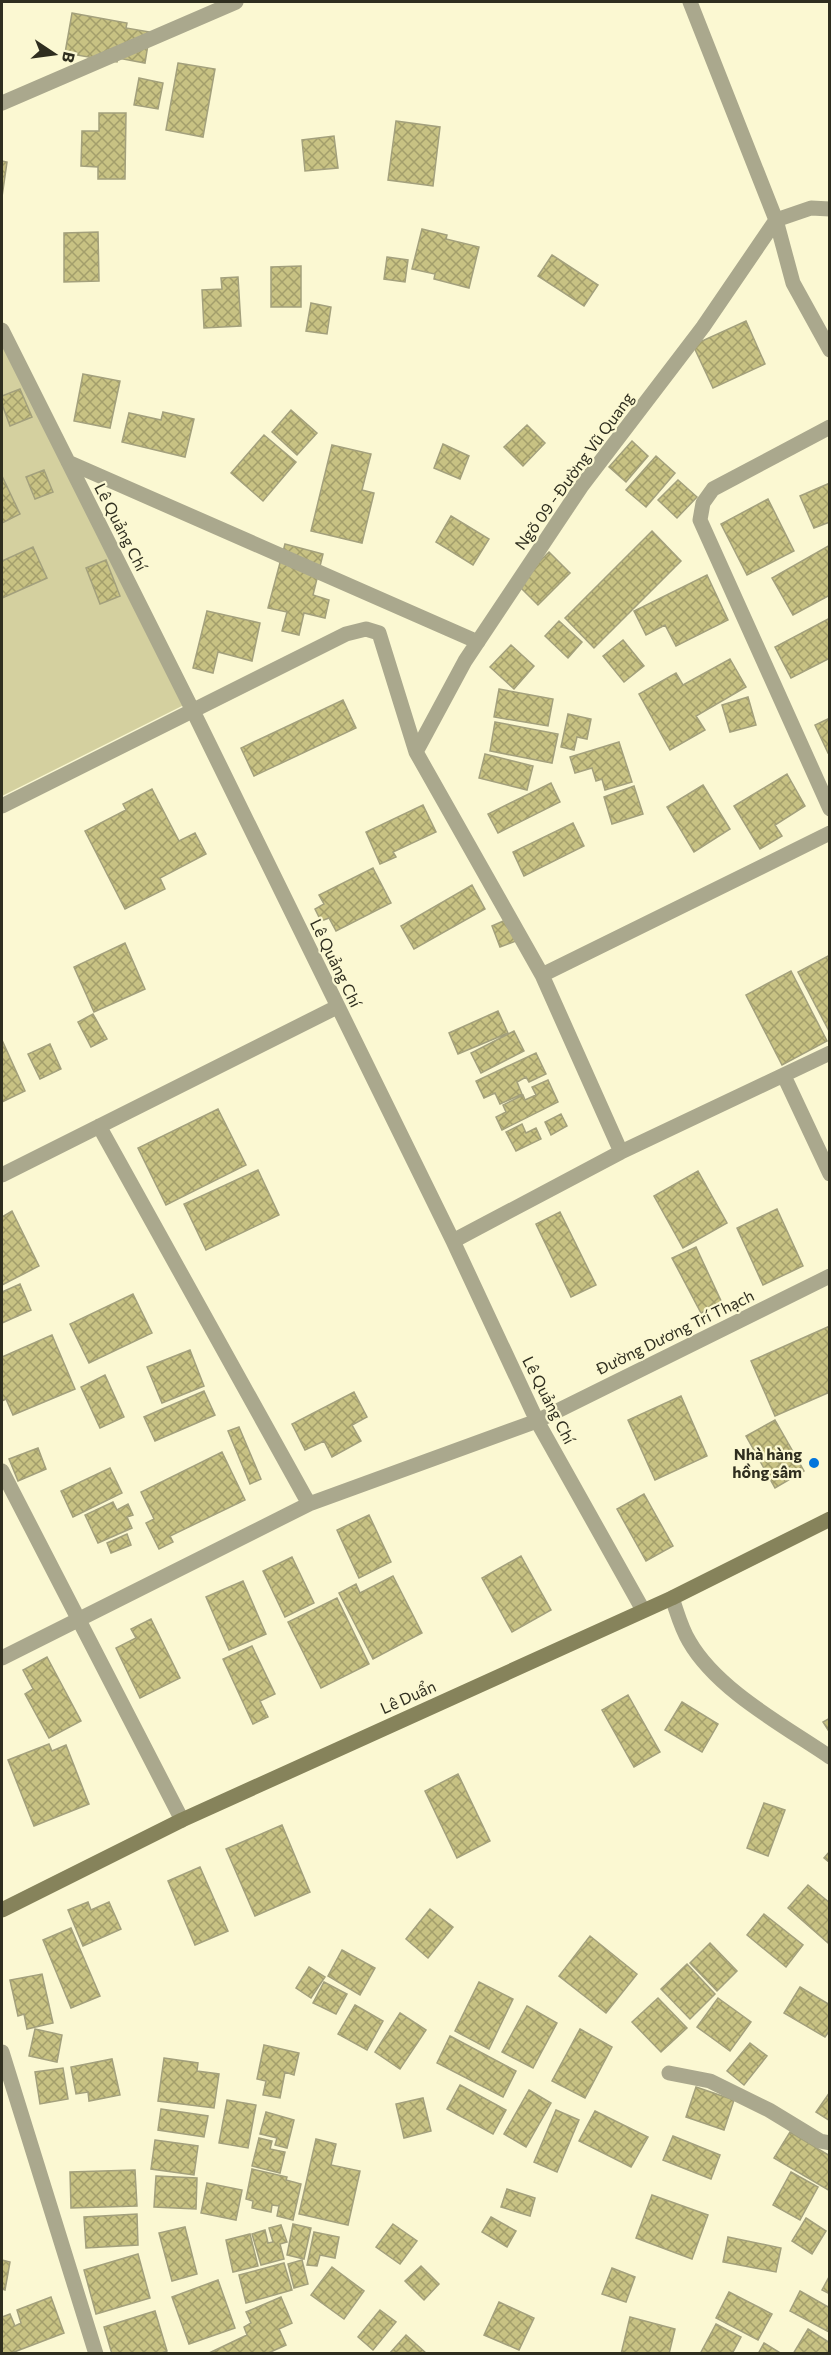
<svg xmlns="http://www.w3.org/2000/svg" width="831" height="2355" font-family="Commissioner,sans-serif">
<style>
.grass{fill:#d4d09f}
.building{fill:url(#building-cross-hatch);stroke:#a3a07c;stroke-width:1.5}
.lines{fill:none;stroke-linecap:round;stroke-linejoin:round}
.minor{stroke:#aaa88d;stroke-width:15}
.secondary{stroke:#86835b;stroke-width:15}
.poi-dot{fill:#0275dc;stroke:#fbf8d2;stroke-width:2}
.labels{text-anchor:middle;stroke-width:4.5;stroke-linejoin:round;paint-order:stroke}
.street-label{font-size:16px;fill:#2f2e1f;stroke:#fbf8d2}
.poi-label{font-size:16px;font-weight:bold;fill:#2f2e1f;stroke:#fbf8d2;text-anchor:end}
</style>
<defs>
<pattern id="building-cross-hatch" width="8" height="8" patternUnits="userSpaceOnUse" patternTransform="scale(1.5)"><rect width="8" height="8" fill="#c8c283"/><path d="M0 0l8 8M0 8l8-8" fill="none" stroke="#a39e6b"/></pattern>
</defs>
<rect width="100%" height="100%" fill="#fbf8d2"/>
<path class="grass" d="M2,330l186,373 -186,93z"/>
<path class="building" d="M72,13l55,10 -1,5 24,4 -5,31 -27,-5 -1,4 -52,-9z
M178,63l37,6 -12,68 -37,-7z
M139,78l24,5 -5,26 -24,-4z
M99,113h27l-1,66h-27v-12l-17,-1 1,-35h17z
M396,121l44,6 -7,59 -45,-6z
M334,136l4,32 -33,3 -3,-31z
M2,161l5,1 -5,35z
M422,229l25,6 -1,4 33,8 -10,41 -35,-9 1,-5 -23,-5z
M98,232l1,49 -35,1v-49z
M552,255l46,30 -14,21 -46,-30z
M387,257l21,3 -3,22 -21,-3z
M301,266v41h-30v-40z
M238,277l3,49 -37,2 -2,-38 20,-1 -1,-11z
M311,303l20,4 -4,27 -21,-3z
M746,321l19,43 -52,24 -20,-43z
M83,374l37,7 -10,47 -36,-7z
M20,389l12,28 -22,9 -8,-22v-8z
M291,410l26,23 -20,22 -25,-23z
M163,412l31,7 -9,38 -63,-15 7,-29 32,7z
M527,425l18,18 -22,23 -19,-19z
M264,435l32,27 -33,39 -32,-28z
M632,441l16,15 -22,26 -17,-15z
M443,444l26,12 -9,23 -26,-11z
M332,445l39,9 -9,36 12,3 -12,50 -51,-12z
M656,456l19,17 -29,34 -20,-17z
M44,470l9,22 -18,7 -9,-22z
M2,476l18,38 -18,9z
M678,480l19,17 -20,21 -19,-18z
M830,483v39l-16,6 -14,-32z
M768,499l26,52 -47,24 -26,-51z
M451,516l38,23 -16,26 -37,-23z
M652,531l29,30 -87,87 -29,-30z
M285,544l38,10 -10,41 16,5 -4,18 -21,-5 -5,22 -17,-4 5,-19 -19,-4z
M830,545v50l-37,20 -21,-37z
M33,547l14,31 -45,20v-37z
M549,552l21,21 -32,32 -21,-21z
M106,560l14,36 -20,8 -14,-36z
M707,575l21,45 -52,26 -11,-21 -19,10 -12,-24z
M207,611l53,12 -8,38 -34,-9 -5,21 -20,-5z
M830,618v40l-39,20 -16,-31z
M559,621l23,21 -14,16 -23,-22z
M623,640l21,26 -20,16 -21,-26z
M511,645l23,21 -20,23 -24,-22z
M730,659l16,28 -50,29 9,14 -35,20 -31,-56 37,-21 7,12z
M499,689l54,10 -5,27 -54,-9z
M748,697l8,28 -26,7 -8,-27z
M343,700l13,28 -102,48 -13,-28z
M568,714l23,5 -4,20 -10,-2 -3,13 -13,-3z
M830,718v34l-2,1 -13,-28z
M495,722l63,12 -6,29 -62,-12z
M619,742l13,40 -27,8 -3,-11 -6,2 -4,-13 -17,5 -5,-16z
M485,754l48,12 -6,24 -48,-12z
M787,774l18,32 -30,19 7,11 -22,13 -26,-43z
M551,783l9,19 -62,31 -10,-19z
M703,785l27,44 -36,23 -27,-45z
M634,786l9,28 -31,10 -8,-27z
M152,789l27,52 16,-8 11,21 -46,24 5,11 -40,20 -40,-78 41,-21 -3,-6z
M423,805l13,27 -43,20 3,5 -16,7 -14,-32z
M573,823l11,23 -60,30 -11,-24z
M373,868l18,35 -55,28 -7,-13 -8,3 -6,-12 9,-5 -5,-9z
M472,885l13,24 -71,40 -13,-23z
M515,916l9,22 -24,9 -8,-21z
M125,943l20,46 -51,23 -20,-45z
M830,955v78l-32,-61z
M791,971l36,70 -45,24 -36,-70z
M498,1011l10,22 -50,21 -9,-21z
M93,1014l14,25 -16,8 -13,-25z
M514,1031l10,20 -43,22 -10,-20z
M2,1040l23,51 -23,11z
M50,1044l11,25 -21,10 -12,-25z
M536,1053l10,21 -17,8 -3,-5 -9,5 5,12 -22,10 -5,-11 -11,5 -8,-17z
M548,1080l10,22 -56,28 -6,-13 10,-5 -3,-7 20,-10 2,5 11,-5 -4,-8z
M218,1109l28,56 -80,40 -28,-57z
M561,1114l6,12 -16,9 -6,-13z
M522,1124l4,9 10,-5 5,11 -25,12 -10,-19z
M258,1170l21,45 -73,35 -22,-46z
M698,1171l29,52 -44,25 -29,-52z
M777,1209l26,57 -40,19 -26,-57z
M12,1211l27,55 -37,19v-68z
M560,1212l36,73 -25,12 -35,-73z
M696,1247l26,56 -21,10 -29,-55z
M20,1284l11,26 -29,13v-31z
M133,1294l19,39 -63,30 -19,-39z
M830,1326v66l-55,24 -24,-55z
M52,1335l23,54 -62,26 -7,-16 -4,2v-44z
M190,1350l14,36 -42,17 -15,-36z
M105,1375l19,42 -24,11 -19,-41z
M204,1391l11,24 -60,26 -11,-24z
M354,1392l13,25 -15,8 9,16 -29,16 -8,-16 -19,9 -13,-26z
M681,1396l26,60 -52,24 -27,-60z
M775,1420l29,51 -29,17 -29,-52z
M239,1427l22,52 -11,5 -22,-53z
M38,1448l8,21 -28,12 -9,-22z
M222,1452l23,48 -75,36 3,6 -14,7 -13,-26 8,-4 -13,-27z
M110,1468l12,25 -49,24 -12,-26z
M644,1494l29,52 -27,15 -29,-52z
M113,1502l4,8 11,-6 5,11 -6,2 5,11 -34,15 -13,-28z
M369,1515l22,47 -32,16 -22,-48z
M127,1534l4,11 -20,8 -4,-10z
M521,1556l30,54 -39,22 -30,-54z
M292,1557l22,46 -29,14 -22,-46z
M393,1576l29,57 -49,26 -34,-66 17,-9 4,9z
M243,1581l23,53 -37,16 -23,-53z
M337,1598l32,66 -48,24 -33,-66z
M151,1619l29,59 -40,20 -24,-50 20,-10 -5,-9z
M252,1646l23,48 -15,7 8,16 -15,7 -30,-65z
M47,1657l34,64 -32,17 -24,-44 8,-5 -10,-19z
M628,1695l32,57 -26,15 -32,-57z
M682,1702l36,22 -16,28 -37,-22z
M830,1718v15l-7,-11z
M49,1744l3,7 14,-6 23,59 -55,22 -26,-66z
M458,1774l32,67 -33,17 -32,-67z
M764,1803l21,7 -17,46 -21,-8z
M282,1825l28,67 -55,24 -29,-67z
M830,1851v12l-6,-5z
M200,1867l28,64 -33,14 -27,-64z
M808,1885l22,18 -2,40 -40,-35z
M88,1902l3,8 18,-8 12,27 -38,17 -15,-36z
M430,1909l23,18 -25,31 -22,-19z
M764,1914l39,31 -17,22 -39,-32z
M71,1928l29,68 -29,12 -28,-68z
M590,1936l47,38 -31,39 -47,-37z
M710,1943l27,28 -20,20 -27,-28z
M342,1950l33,18 -15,27 -32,-19z
M687,1964l28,30 -25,25 -29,-30z
M309,1967l16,10 -14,21 -15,-10z
M42,1974l11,49 -26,6 -3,-15 -6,2 -8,-36z
M324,1982l23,12 -11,20 -23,-11z
M479,1982l34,17 -24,50 -34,-18z
M800,1987l30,18v25l-5,7 -41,-24z
M658,1998l29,30 -26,24 -29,-30z
M718,1998l33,24 -21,29 -33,-24z
M355,2005l28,16 -16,29 -29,-16z
M527,2006l30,17 -24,45 -31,-16z
M400,2013l26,17 -26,39 -25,-17z
M35,2029l27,6 -5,27 -28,-6z
M580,2029l32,18 -27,51 -33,-17z
M450,2036l66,35 -13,26 -66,-34z
M750,2043l17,13 -23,29 -17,-14z
M264,2045l35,8 -5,22 -9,-3 -5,26 -17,-3 3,-14 -9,-2z
M164,2058l34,5 -1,8 22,3 -5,34 -56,-7z
M112,2059l8,36 -31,6 -1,-9 -12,2 -5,-27z
M63,2068l5,31 -28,5 -5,-32z
M460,2085l46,25 -13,24 -46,-25z
M696,2087l38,13 -10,30 -38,-13z
M529,2090l22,13 -25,44 -22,-13z
M830,2092v29l-14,-9z
M423,2098l8,33 -27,7 -8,-34z
M227,2100l29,5 -8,43 -29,-5z
M161,2109l47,7 -4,21 -46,-7z
M556,2110l23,10 -22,52 -23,-10z
M595,2111l53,26 -17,30 -52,-26z
M266,2112l28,8 -7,28 -12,-3 2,-7 -17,-4z
M790,2132l40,24v35l-56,-33z
M673,2136l47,19 -9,24 -48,-19z
M259,2138l13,3 -2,8 15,3 -5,21 -28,-7z
M316,2139l20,5 -5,21 29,6 -12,54 -49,-11z
M155,2140l43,6 -4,29 -43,-6z
M252,2169l35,8 -1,3 15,4 -8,36 -16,-4 2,-10 -7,-1 -1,7 -19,-4 1,-7 -7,-2z
M135,2170l2,36 -66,2 -1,-36z
M791,2172l27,15 -18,33 -27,-15z
M156,2176l41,2 -1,31 -42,-2z
M207,2183l35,7 -6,30 -35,-7z
M507,2189l28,9 -5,18 -29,-9z
M652,2195l56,20 -16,44 -56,-21z
M137,2214l1,31 -52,3 -2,-31z
M491,2217l25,14 -9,16 -25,-15z
M806,2218l20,13 -14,23 -20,-13z
M293,2224l18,4 -7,31 -17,-4z
M393,2224l24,17 -17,23 -24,-17z
M281,2225l6,17 -7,2 4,15 -23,6 -9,-31 13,-4 3,13 5,-1 -4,-14z
M185,2227l12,47 -25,7 -13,-48z
M314,2232l25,5 -4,21 -15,-3 -3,11 -10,-1z
M250,2234l8,32 -25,6 -7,-32z
M728,2237l53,11 -5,24 -53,-10z
M138,2254l12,44 -54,16 -12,-44z
M2,2260l8,2 -5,28 -3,-1z
M302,2260l6,24 -14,4 -6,-24z
M284,2263l8,27 -46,13 -7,-28z
M421,2266l18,18 -15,16 -19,-19z
M332,2267l32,24 -20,28 -33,-24z
M612,2268l23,9 -9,25 -24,-8z
M830,2275v19l-8,-4z
M218,2280l17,48 -46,16 -17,-47z
M800,2291l30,17 -1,24 -39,-21z
M729,2292l43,22 -14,26 -42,-22z
M51,2297l13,36 -55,21h-7v-37l8,-3 5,12 6,-3 -4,-13z
M281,2297l11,26 -13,6 7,16 -20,9h-59l40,-19 -3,-8 7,-4 -5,-11z
M499,2302l35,16 -15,32 -35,-15z
M380,2310l16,12 -23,28 -15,-13z
M155,2311l12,40 -8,3h-47l-8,-27z
M630,2317l45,12 -6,25h-48z
M716,2324l25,13 -9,17h-32z
M808,2329l22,14v11h-37z
M406,2335l20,18v1h-37z
M764,2343l18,11h-24z"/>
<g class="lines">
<path class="minor" d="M690,2l86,218 17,63 37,67
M2,103l234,-101
M776,220l35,-12 19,1
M2,330l191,381 260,530 84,180 106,189
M830,427l-117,62 -10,14 -3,17 130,289
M68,462l410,180
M416,752l49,-91 116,-174 122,-160 73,-107
M2,806l344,-172 20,-5 13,4 37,119 126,223 79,177
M542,975l288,-142
M784,1076l46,98
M99,1126l210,378
M2,1175l335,-168
M453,1241l168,-89 209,-99
M2,1471l180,349
M672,1598c5,14 9,30 17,43 28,49 94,84 141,116
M2,1658l307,-154 228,-83 293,-145
M2,2052l94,302
M669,2073l41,8 59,29 51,31 10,2"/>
<path class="secondary" d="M2,1910l180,-90 490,-222 158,-79"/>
</g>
<circle class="poi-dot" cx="814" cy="1463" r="6"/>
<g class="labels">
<g class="street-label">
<text transform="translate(574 471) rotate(-54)" y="6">Ngõ 09 - Đường Vũ Quang</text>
<text transform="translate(121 527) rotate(63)" y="6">Lê Quảng Chí</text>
<text transform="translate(336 963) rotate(64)" y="6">Lê Quảng Chí</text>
<text transform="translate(675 1332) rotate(-26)" y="6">Đường Dương Trí Thạch</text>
<text transform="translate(549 1400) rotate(63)" y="6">Lê Quảng Chí</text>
<text transform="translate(408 1697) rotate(-24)" y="6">Lê Duẩn</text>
</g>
<g class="poi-label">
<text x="802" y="1460">Nhà hàng<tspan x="802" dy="18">hồng sâm</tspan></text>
</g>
</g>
<rect width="831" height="2355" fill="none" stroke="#2f2e1f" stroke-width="6"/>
<g transform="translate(54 54) rotate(103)" stroke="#fbf8d2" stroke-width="4.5" paint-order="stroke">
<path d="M0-4.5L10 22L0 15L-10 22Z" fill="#2f2e1f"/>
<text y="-9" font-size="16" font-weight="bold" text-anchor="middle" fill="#2f2e1f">B</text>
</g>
</svg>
